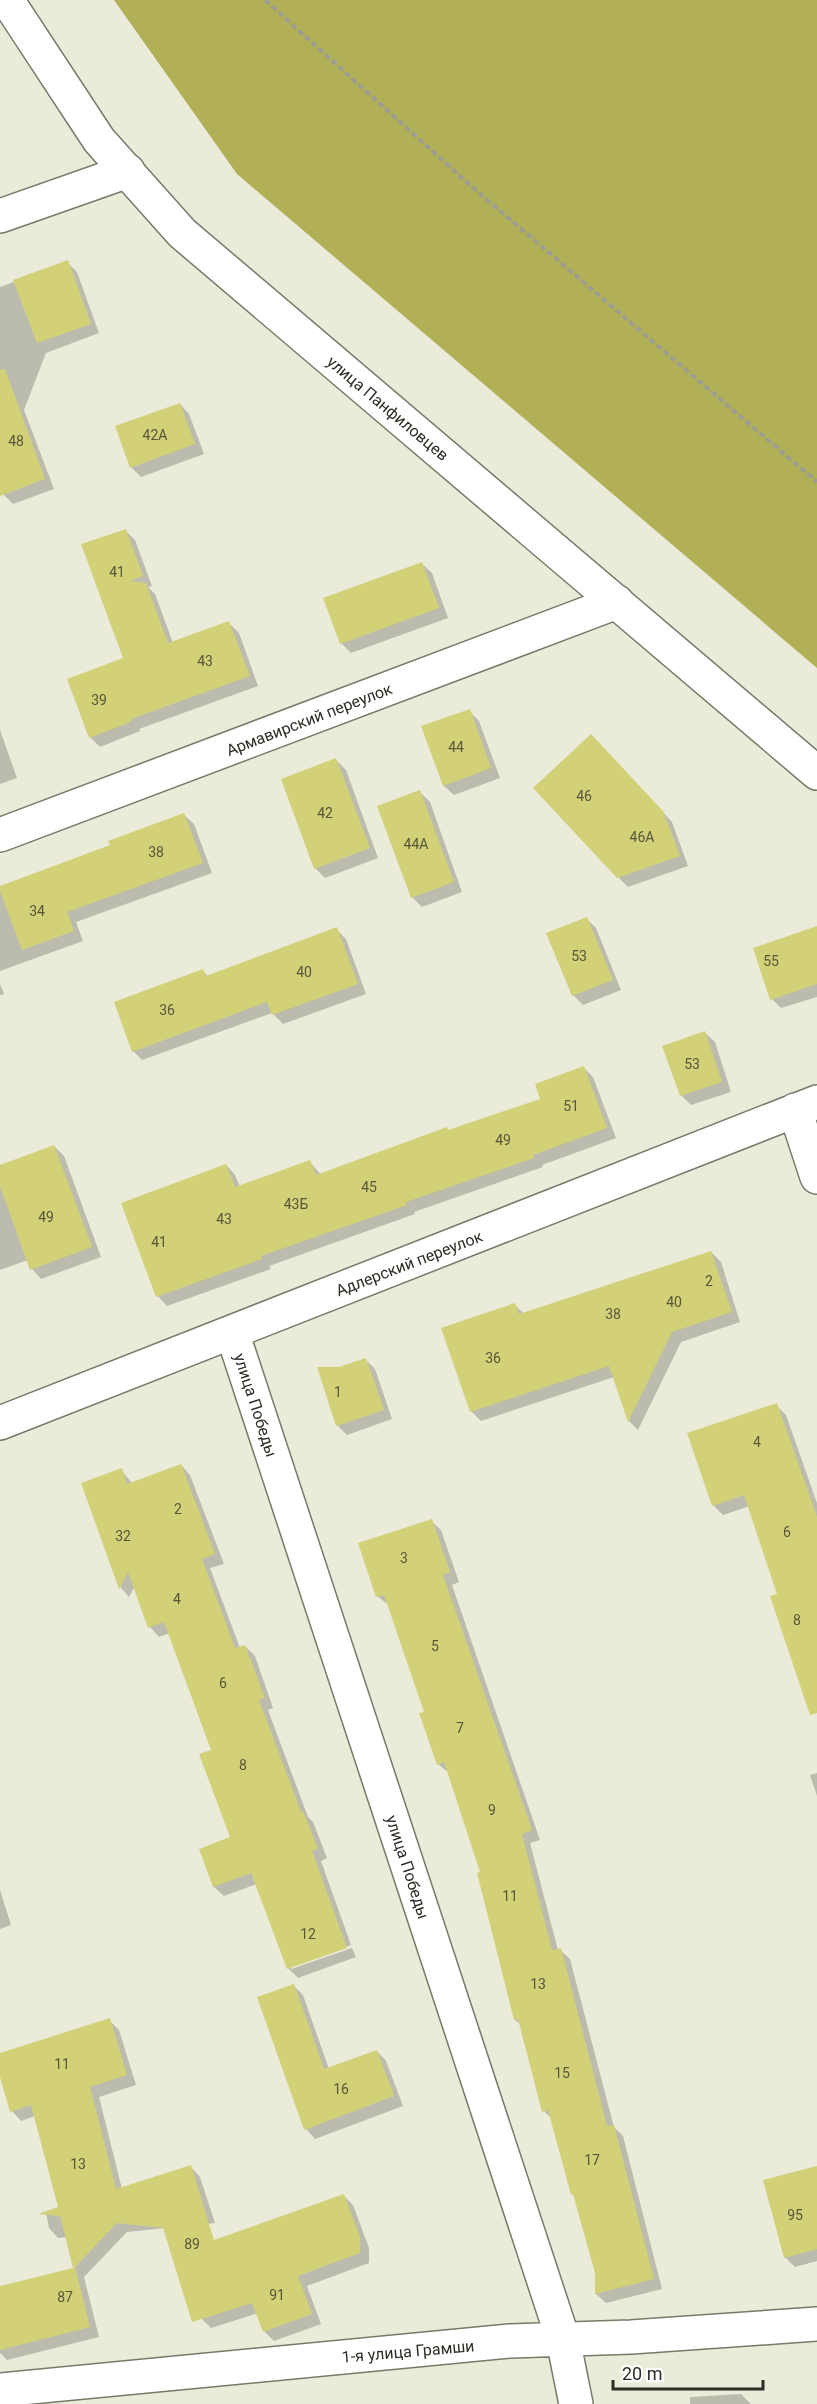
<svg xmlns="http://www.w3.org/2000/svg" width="817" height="2404" font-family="Roboto,sans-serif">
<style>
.forest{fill:#b1b057}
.shadow{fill:#0003}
.building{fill:#d2d178}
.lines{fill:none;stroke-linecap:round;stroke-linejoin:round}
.street-casing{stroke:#797969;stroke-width:36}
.secondary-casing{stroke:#797969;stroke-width:36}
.path{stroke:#9d9e90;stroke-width:4;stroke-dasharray:6 3;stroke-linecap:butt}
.street{stroke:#fff;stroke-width:33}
.secondary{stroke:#fff;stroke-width:33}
.labels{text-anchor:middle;stroke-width:4.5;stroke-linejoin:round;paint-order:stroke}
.number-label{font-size:14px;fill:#56563a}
.street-label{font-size:16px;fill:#2d2d26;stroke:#fff}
</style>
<rect width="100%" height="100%" fill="#eaebd9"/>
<path class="forest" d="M114,0h703v668l-580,-494z"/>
<path class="shadow" d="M67,262l10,10 22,61 -53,20 -22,57 30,79 -41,15 -10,-10 -3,-9v-198z
M180,404l9,10 15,40 -63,23 -10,-10z
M125,530l10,10 17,46 -4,1 7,7 18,49 56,-20 10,10 19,53 -119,43 1,2 -40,16 -10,-10 34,-78z
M422,564l10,9 16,45 -97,35 -9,-9 -17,-45z
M469,711l10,10 21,57 -46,17 -10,-9 -21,-59z
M0,730l17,48 -17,6z
M601,746l71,76 16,44 -60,21 -10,-10z
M336,760l10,10 32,88 -53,20 -10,-10z
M420,792l10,10 32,90 -40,15 -10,-10z
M184,815l10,9 18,49 -136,49 7,19 -83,30v-81l112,-44z
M587,919l9,9 25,62 -38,15 -10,-10z
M336,929l10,10 20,55 -83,30 -11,-11 -130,47 -9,-9 70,-80 5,5z
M817,933v64l-36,11 -9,-9z
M0,984l4,10 -4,1z
M705,1033l10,9 16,50 -40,13 -10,-10z
M584,1068l9,9 23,61 -74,27 1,2 -129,45 1,2 -146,52 2,3 -104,37 -9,-10 68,-131 9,10 5,12 70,-25 11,13 221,-75z
M54,1146l10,10 37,101 -60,22 -9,-10 -4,-9 -28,10v-103z
M711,1252l10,10 19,60 -59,20 -43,88 -9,-9 -15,-44 -133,44 -10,-10 44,-106 9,9z
M366,1360l9,9 17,50 -45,16 -10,-10 3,-57z
M776,1405l10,10 31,88v205l-67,-202 -27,9 -10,-10z
M181,1465l9,10 34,89 -14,4 30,80 5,-2 10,10 18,52 -5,2 40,107 5,5 14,36 -6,3 30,84 -60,21v3l61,-21 4,9 -58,21 -10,-10 -31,-84 -33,12 -10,-9 17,-49 -18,-87 -43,-118 -11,4 -9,-10 -15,-41 -6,11 -8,-9 -38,-104 38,-14 11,13z
M431,1521l10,9 18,52 -7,3 88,255 -10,3 28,107h2l10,9 44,168 9,9 39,153 -56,14 -10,-9v-22l-20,-74 -4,-4 -20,-75 -8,-8 -23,-86 -6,-5 -33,-147 -33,-100 -11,-9 -12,-51 -37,-108 -12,-9z
M817,1773v23l-7,-21z
M0,1890l11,35 -11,4z
M293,1985l10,10 26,74 48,-18 9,10 17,45 -88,33 -9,-10z
M109,2020l10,10 17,55 -37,12 23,92 69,-22 9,10 15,46 -88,9 -43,45 15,60 -92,23 -7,-7v-65l75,-19 -8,-32 -9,1 -9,-10 -3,-15 13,-5 -24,-92 -14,5 -9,-10 -12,-39v-18z
M817,2167v94l-22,6 -10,-10z
M343,2195l10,10 16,43v15l-62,23 14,38 -47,17 -10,-10 -6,-18 -47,15 -9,-9z
M741,2394l10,10h-61v-7z"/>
<path class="building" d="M68,260l23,64 -54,19 -24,-63z
M5,369l40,110 -45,17v-126z
M180,403l15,41 -65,24 -15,-42z
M126,529l17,47 -13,5 16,2 22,60 61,-22 21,55 -119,43v3l-42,16 -22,-59 56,-21 -42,-114z
M422,562l17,46 -99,36 -17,-46z
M470,709l21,59 -48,18 -22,-60z
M591,734l72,77 17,45 -63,22 -84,-90z
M336,758l34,90 -56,21 -33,-90z
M420,790l34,92 -43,16 -34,-92z
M184,813l19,50 -136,49 7,19 -52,19 -22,-59v-5l110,-41 -2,-4z
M587,917l26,63 -41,16 -26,-63z
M817,926v58l-47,16 -17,-52z
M337,927l21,57 -86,31 -5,-13 -135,50 -18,-50 89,-33 3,7z
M705,1031l17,51 -42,14 -18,-50z
M584,1066l23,62 -74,27 1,3 -128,44 1,3 -146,51 1,3 -106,38 -35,-94 105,-39 9,23 75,-27 6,15 131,-48 1,3 92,-31 -5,-15z
M54,1145l38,102 -62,23 -30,-84v-21z
M711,1251l21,61 -60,20 -44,90 -19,-56 -139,46 -29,-84 74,-25 4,11z
M366,1358l18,52 -48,16 -19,-59h22z
M777,1403l40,114v196l-7,2 -40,-119 7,-2 -33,-99 -32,11 -25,-73z
M181,1464l34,90 -13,5 33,89 10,-3 20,53 -6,2 42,112 2,-1 15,38 -6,2 35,97 -60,21 -36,-96 -38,14 -14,-38 31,-12 -31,-83 12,-4 -47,-128 -16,6 -20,-56 -9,17 -38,-106 41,-15 5,16z
M432,1519l18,53 -7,3 89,255 -10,4 30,116 9,-2 46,178 7,-1 40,154 -59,15v-21l-22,-79 -2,1 -23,-85 -6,2 -24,-93 -4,1 -37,-147 3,-1 -36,-110 -7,3 -18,-52 5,-1 -40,-117 -8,2 -18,-54z
M294,1984l30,85 53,-19 17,46 -90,34 -47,-133z
M110,2018l17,57 -37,12 26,102 75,-24 23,75 130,-46 16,43v16l-62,23 14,38 -49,18 -11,-29 -60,19 -29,-94 -46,-5 -42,44 15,60 -90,23v-64l73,-18 -13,-52 -22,-2 20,-7 -27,-102 -21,7 -10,-35v-24z
M817,2166v83l-33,9 -21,-78z"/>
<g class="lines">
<g class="street-casing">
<path id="street" d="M0,216l128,-45
M0,835l617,-233
M795,1110l22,67
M232,1332l331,1007 13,65
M0,1423l817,-321
M0,2390l510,-49 121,-4 186,-13"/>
</g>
<g class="secondary-casing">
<path id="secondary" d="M7,0l92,140 83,93 635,540"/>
</g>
<path class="path" d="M265,0l206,186 346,296"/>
<use href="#street" class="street"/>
<use href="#secondary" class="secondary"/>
</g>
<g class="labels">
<g class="number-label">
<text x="155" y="440">42А</text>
<text x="16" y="446">48</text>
<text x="117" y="577">41</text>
<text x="205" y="666">43</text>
<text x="99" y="705">39</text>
<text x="456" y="752">44</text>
<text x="584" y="801">46</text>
<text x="325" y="818">42</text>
<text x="642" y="842">46А</text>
<text x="416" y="849">44А</text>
<text x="156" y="857">38</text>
<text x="37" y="916">34</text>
<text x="579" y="961">53</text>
<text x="771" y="966">55</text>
<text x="304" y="977">40</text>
<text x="167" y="1015">36</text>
<text x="692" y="1069">53</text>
<text x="571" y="1111">51</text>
<text x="503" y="1145">49</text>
<text x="369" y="1192">45</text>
<text x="296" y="1209">43Б</text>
<text x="46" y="1222">49</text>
<text x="224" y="1224">43</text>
<text x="159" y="1247">41</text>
<text x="709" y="1286">2</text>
<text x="674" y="1307">40</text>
<text x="613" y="1319">38</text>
<text x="493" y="1363">36</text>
<text x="338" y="1397">1</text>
<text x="757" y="1447">4</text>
<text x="178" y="1514">2</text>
<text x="787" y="1537">6</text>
<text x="123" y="1541">32</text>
<text x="404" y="1563">3</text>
<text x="177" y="1604">4</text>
<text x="797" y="1625">8</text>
<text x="435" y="1651">5</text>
<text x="223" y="1688">6</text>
<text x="460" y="1733">7</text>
<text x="243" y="1770">8</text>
<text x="492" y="1815">9</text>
<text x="510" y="1901">11</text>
<text x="308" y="1939">12</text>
<text x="538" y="1989">13</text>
<text x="62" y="2069">11</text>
<text x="562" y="2078">15</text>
<text x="341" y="2094">16</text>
<text x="592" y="2165">17</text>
<text x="78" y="2169">13</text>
<text x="795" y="2220">95</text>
<text x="192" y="2249">89</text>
<text x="277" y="2300">91</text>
<text x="65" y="2302">87</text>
</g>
<g class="street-label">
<text transform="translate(388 408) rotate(40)" y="6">улица Панфиловцев</text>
<text transform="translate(309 719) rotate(-21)" y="6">Армавирский переулок</text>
<text transform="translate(409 1263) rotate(-21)" y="6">Адлерский переулок</text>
<text transform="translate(256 1405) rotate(72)" y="6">улица Победы</text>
<text transform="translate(408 1867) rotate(72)" y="6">улица Победы</text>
<text transform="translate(408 2351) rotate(-5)" y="6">1-я улица Грамши</text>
</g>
</g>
<path d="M613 2380v9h150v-9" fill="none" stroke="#2d2d26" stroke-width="3"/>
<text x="622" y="2380" font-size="18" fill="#2d2d26" stroke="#ffffff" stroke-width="4.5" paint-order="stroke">20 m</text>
</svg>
